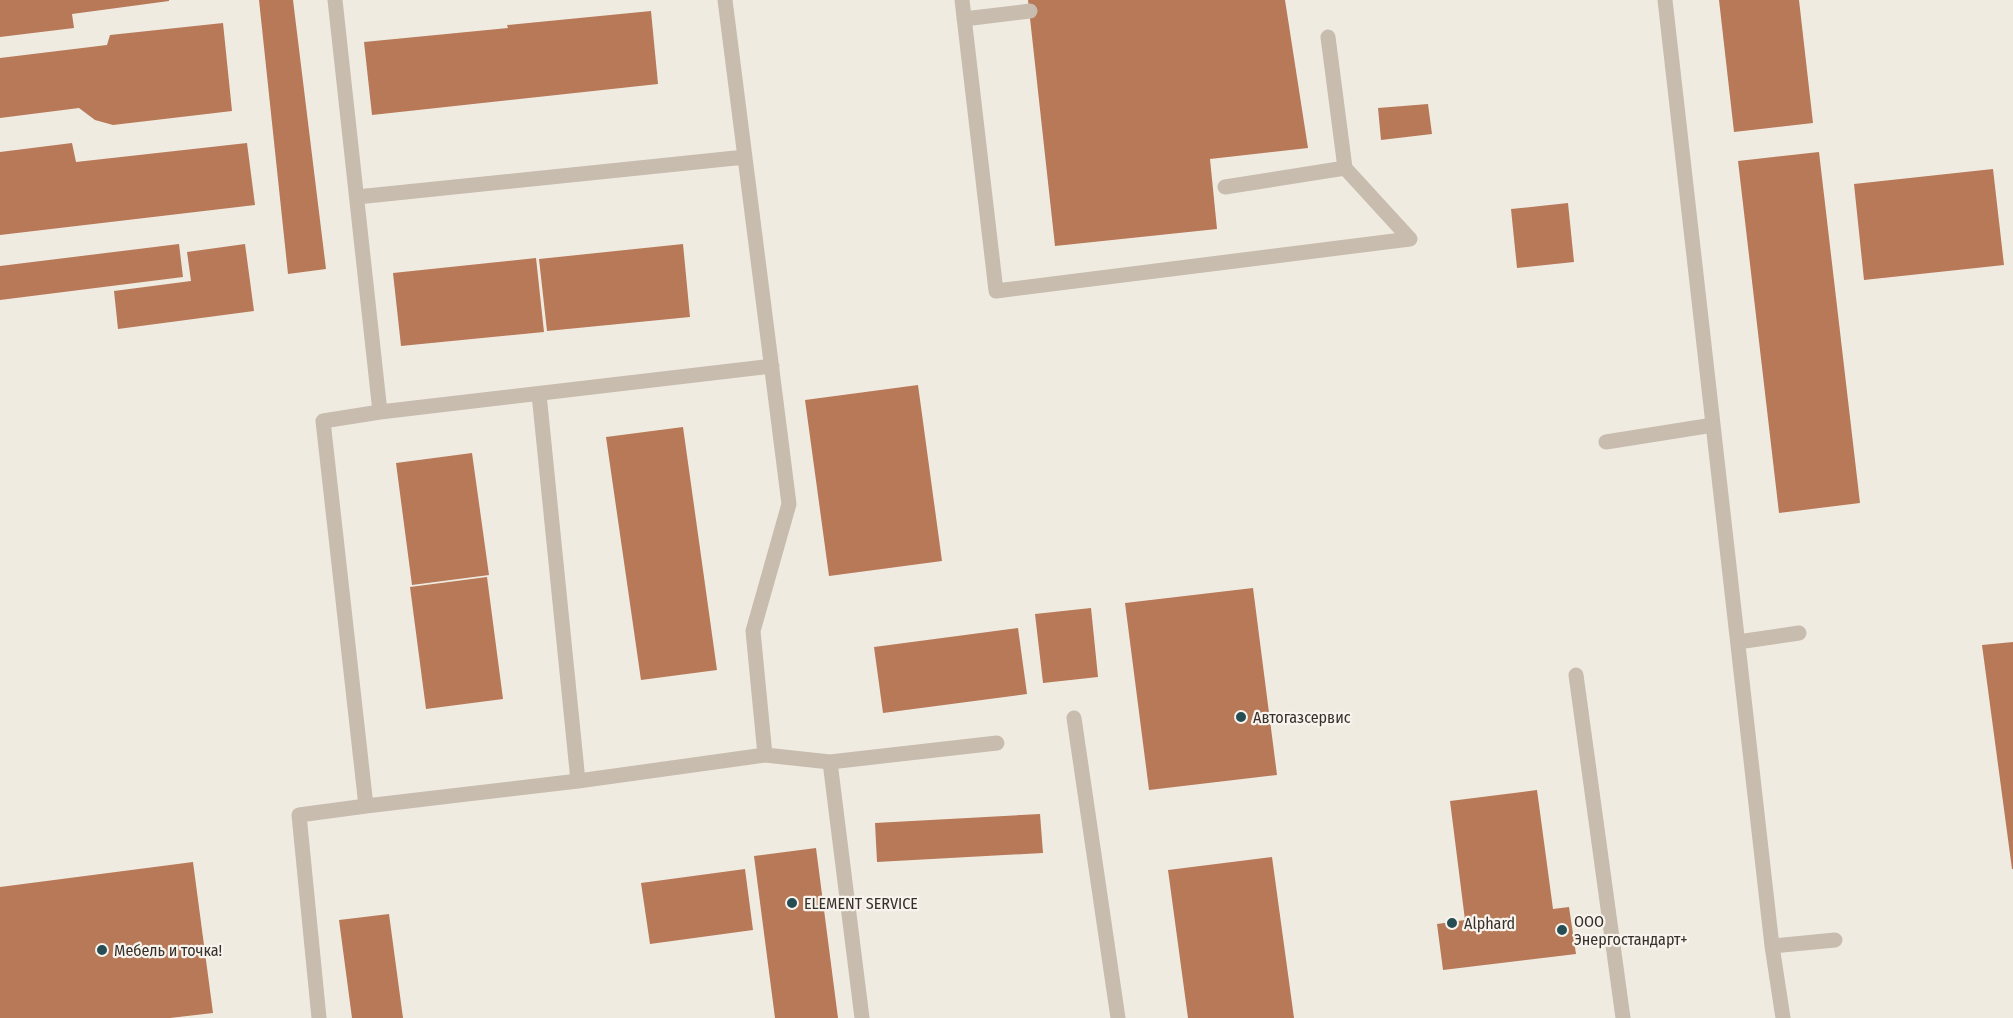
<svg xmlns="http://www.w3.org/2000/svg" width="2013" height="1018" font-family="'Fira Sans Condensed',sans-serif">
<style>
.building{fill:#b77958}
.lines{fill:none;stroke-linecap:round;stroke-linejoin:round}
.minor{stroke:#c7bcae;stroke-width:15}
.poi-dot{fill:#264c54;stroke:#f8f4ed;stroke-width:2}
.labels{text-anchor:middle;stroke-width:4.5;stroke-linejoin:round;paint-order:stroke}
.poi-label{font-size:16px;fill:#37302b;stroke:#f8f4ed;text-anchor:start}
</style>
<rect width="100%" height="100%" fill="#f0ebe1"/>
<path class="building" d="M0,0h169v1l-97,13 2,14 -74,9z
M259,0h34l33,269 -38,5z
M1028,0h257l23,148 -98,11 7,70 -162,17z
M1719,0h80l14,123 -79,9z
M651,11l7,73 -286,31 -8,-73 144,-14 -1,-3z
M223,23l9,88 -119,14 -18,-5 -16,-12 -79,10v-60l107,-13 3,-10z
M1428,104l4,30 -51,6 -3,-32z
M72,143l4,19 171,-19 8,62 -255,30v-83z
M1819,152l41,351 -81,10 -41,-352z
M1993,169l11,96 -140,15 -10,-96z
M1568,203l6,59 -57,6 -6,-59z
M179,244l4,33 -183,23v-34z
M245,244l9,67 -136,18 -4,-38 77,-10 -4,-29z
M683,244l7,73 -143,14 -8,-72z
M536,258l8,74 -143,14 -8,-73z
M918,385l24,176 -113,15 -24,-176z
M683,427l34,243 -76,10 -35,-243z
M472,453l17,122 -77,10 -16,-122z
M487,577l16,122 -77,10 -16,-122z
M1253,588l24,187 -128,15 -24,-187z
M1091,608l7,69 -55,6 -8,-69z
M1018,628l9,66 -144,19 -9,-66z
M2013,642v227h-1l-30,-224z
M1537,790l16,119 16,-2 7,47 -133,16 -6,-46 28,-4 -15,-119z
M1040,814l3,39 -166,9 -2,-39z
M816,848l22,170h-63l-21,-162z
M1272,857l22,161h-106l-20,-148z
M193,862l20,151 -43,5h-170v-131z
M745,869l8,61 -103,14 -9,-61z
M389,914l14,104h-51l-13,-98z"/>
<g class="lines">
<path class="minor" d="M335,0l45,412 -57,9 43,385 212,-25 187,-26 -12,-124 36,-127 -64,-504
M962,0l34,291 414,-52
M1665,0l107,946 11,72
M964,19l66,-8
M1345,168l65,71
M1225,187l120,-19 -17,-131
M357,197l388,-40
M539,394l39,387
M380,412l392,-46
M1606,442l107,-17
M1738,642l61,-9
M1576,675l47,343
M1074,718l44,300
M765,755l65,7
M1772,946l63,-6
M319,1018l-20,-203 67,-9
M862,1018l-32,-256 167,-19"/>
</g>
<g class="poi-dot">
<circle cx="1241" cy="717" r="6"/>
<circle cx="792" cy="903" r="6"/>
<circle cx="1452" cy="923" r="6"/>
<circle cx="1562" cy="930" r="6"/>
<circle cx="102" cy="950" r="6"/>
</g>
<g class="labels">
<g class="poi-label">
<text x="1253" y="723">Автогазсервис</text>
<text x="804" y="909">ELEMENT SERVICE</text>
<text x="1574" y="927">ООО<tspan x="1574" dy="18">Энергостандарт+</tspan></text>
<text x="1464" y="929">Alphard</text>
<text x="114" y="956">Мебель и точка!</text>
</g>
</g>
</svg>
